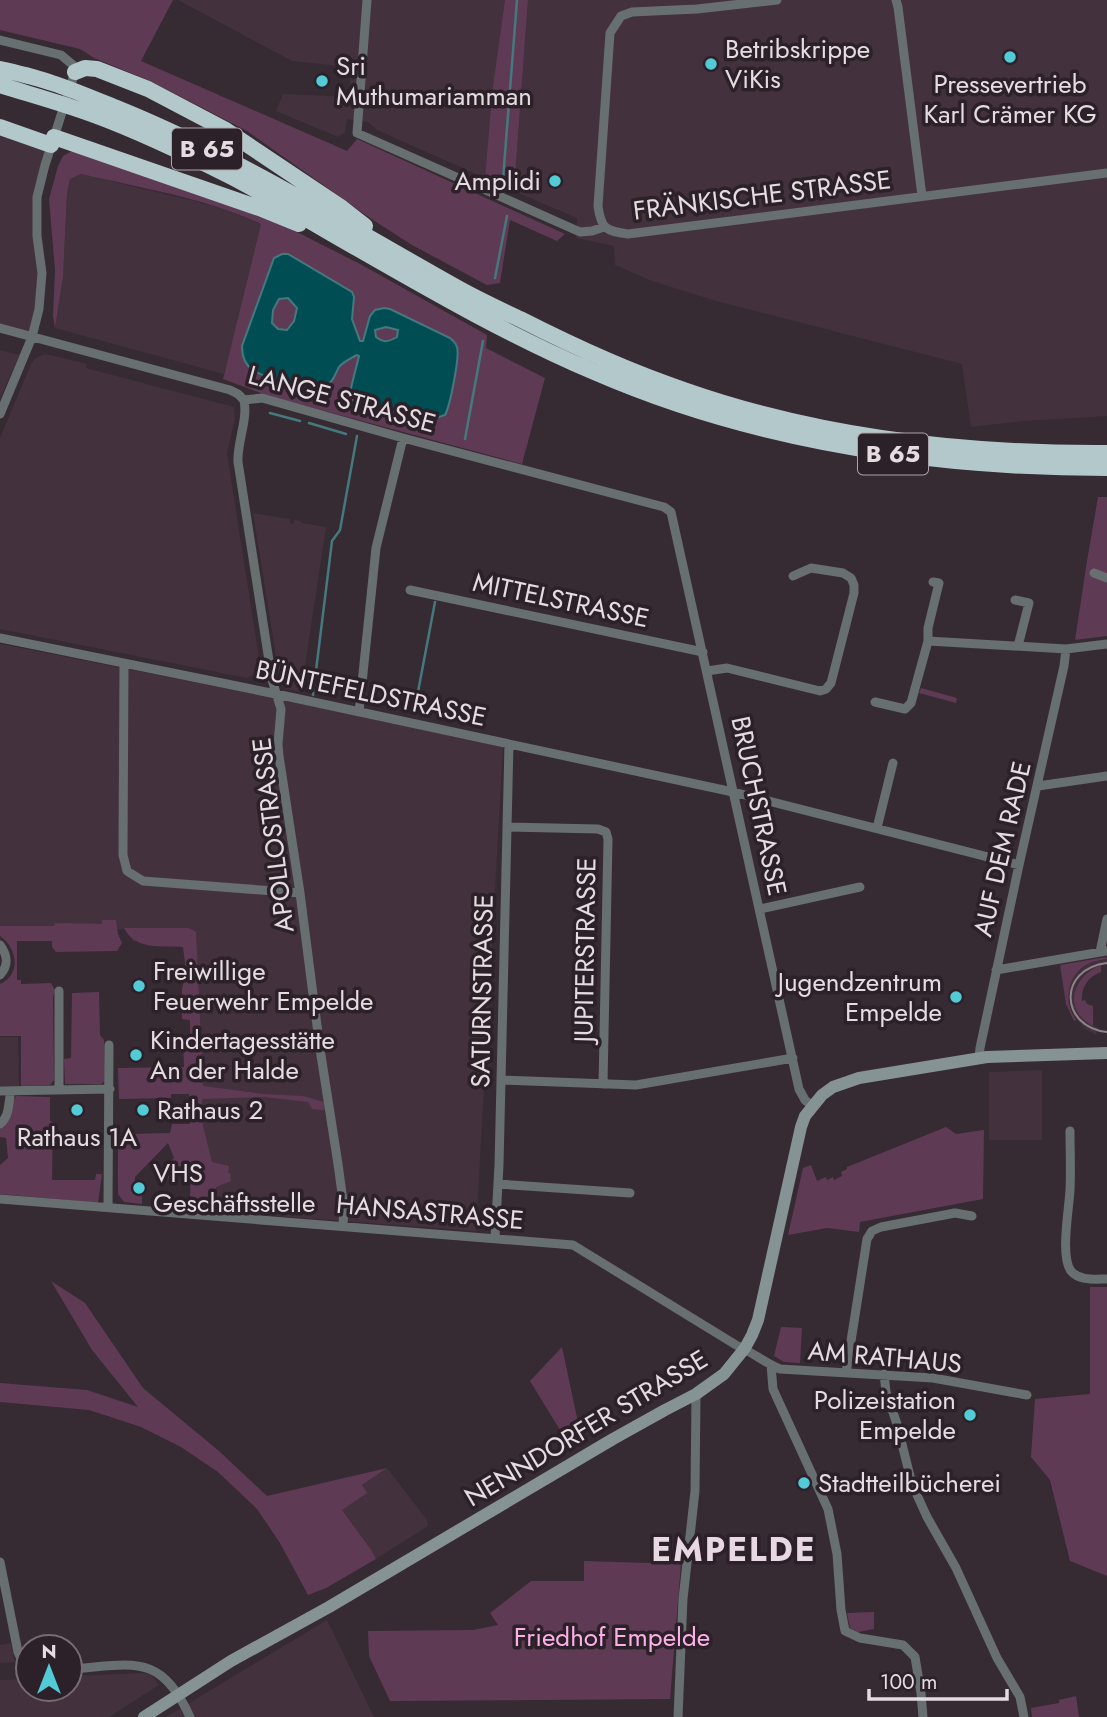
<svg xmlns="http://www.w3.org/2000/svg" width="1107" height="1717" font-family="Jost,sans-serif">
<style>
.built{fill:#43323e}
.green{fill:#5f3a55;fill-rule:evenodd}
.water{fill:#004e54;stroke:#44797e;stroke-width:2;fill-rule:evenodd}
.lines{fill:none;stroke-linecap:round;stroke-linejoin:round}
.stream{stroke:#44797e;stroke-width:2.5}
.street{stroke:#676f70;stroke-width:9}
.secondary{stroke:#869394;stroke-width:12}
.highway{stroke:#b3c8ca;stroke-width:16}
.tram{stroke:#8e848b;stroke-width:2}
.poi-dot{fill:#52cbd7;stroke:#2c2129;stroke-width:2.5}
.labels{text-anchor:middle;stroke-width:7;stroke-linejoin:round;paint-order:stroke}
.shield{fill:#2c2129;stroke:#ada4aa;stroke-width:2}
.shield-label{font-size:24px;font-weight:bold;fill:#e4dce1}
.poi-label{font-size:26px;fill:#e4dce1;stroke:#2c2129;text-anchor:start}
.street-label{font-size:26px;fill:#e4dce1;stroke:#2c2129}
.park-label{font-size:26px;fill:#fbafe7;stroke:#2c2129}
.district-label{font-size:33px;font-weight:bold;letter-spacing:2px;fill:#e8d8e3;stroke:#2c2129}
</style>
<rect width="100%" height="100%" fill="#362a33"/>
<path class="built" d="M178,0h327l-13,93 -7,85 -108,-48 -9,-8 -21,-3 -2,13 -7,5 -62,-26 7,-17 66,3 2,-30 -59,-6z
M528,0h579v416l-84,5 -52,6 -9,-63 -246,-63 -64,-20 -37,-16 -1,-19 -38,-8 1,-20 -63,-27z
M0,127l51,18 -11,37v76l-8,79 -32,-9z
M81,174l113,27 31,9 36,14 -37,150 -169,-46 8,-51 4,-84 3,-14z
M0,350l19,5 -19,44z
M46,354l41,10 -1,4 148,39 1,12 -8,34 34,218 -14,7 -247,-49v-191l31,-74 6,-7z
M253,513l37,6v4l4,1v-4l7,1v2l25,4 -25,165 -14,-3 -7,-8z
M0,644l285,56 218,47 -27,484 -278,-21 -4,-268 -62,-1 -1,-12 -131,-1z
M1107,959v5l-11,3 -10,6 -9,10 -2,7v13l2,7 16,16 5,1 -2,8 -11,-6 -12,-14 -5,-23 4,-12 7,-9 9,-7z
M0,1037h18l1,49h-19z
M1042,1070v70h-53v-68z
M387,1468l40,52 1,6 -52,33 -4,-8 -30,-41 24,-17 -4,-8z
M327,1620l47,97h-208z
M11,1643l4,19 -15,1v-18z
M144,1673l7,2 8,10 -50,32h-109v-37l28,-1v10h42v-13z"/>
<path class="green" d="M0,0h173l-32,61 206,90 10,-12 208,95 -8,7 -47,-21 -10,63 -13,2 -75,-40 -42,-27 -123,-87 -52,-27 -47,-24 -54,-22 -14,-9 -80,-19z
M505,0h23l-14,191 -29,-13 7,-85z
M72,151l20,5 193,70 77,39 125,70 -1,13 59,30 -23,86 -253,-68 -46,-17 38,-155c-56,-26 -120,-36 -180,-50l-11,5 -3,14 -4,84 -8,51 -2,-12 2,-46 -6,-71 9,-33 5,-10zM278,255l76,42 -2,22 8,22 3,1 27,-33 60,29c4,4 6,4 7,9 3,9 -7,59 -12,68l-18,6 -74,-20 -3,-9 9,-36 -2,-1 -17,11 -5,11 -93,-31 32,-88z
M288,298l9,10 -3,13 -7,9 -9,-1 -6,-6 1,-13 6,-11z
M386,327l12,3 -1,7c-9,5 -13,6 -22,0v-7z
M1098,497h9v139l-32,4 12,-79z
M921,688l36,10 -1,5 -37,-10z
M102,920h14l2,14 4,9 -5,8 -61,1 -4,-5v-6h-35v39h4v4l30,-1 4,7 -2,7 1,83 -4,5 -29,1v-50h-21v-52c22,-10 17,-36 0,-48v-10h54l1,-3 47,1z
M124,928h65l7,4 7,154 60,8 40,2 21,6v8l-12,-1 -4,-7 -44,-5 -62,2 1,27 9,36 17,4 -1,7h2l1,8 -15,6v26l-14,-3 -12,-14 1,-30h-17l-1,14 -9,-3 -5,-6 15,-13 -6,-15 -33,34v15h7v12l-18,-2 -6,-8v-54l12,-6 40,-1 2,-9h18l-1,-30h-18v4l-52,1 -1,-31 66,-1 -1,-27 7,-2v-18l-8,-1v-30l4,-18 -3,-24c-21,-1 -49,3 -59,-19z
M1106,957l1,2c-6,1 -12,2 -17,4 -22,9 -28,38 -14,57l-2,1 -8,-17 -6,-39z
M1101,965v7c-13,5 -20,15 -19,29l3,-1 2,4 6,2v20c-30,-16 -22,-49 8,-61z
M99,992l1,43 4,5 1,41 -4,3h-36l-1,-25 7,-1 1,-65z
M16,1096l34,1v24l3,1 -1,58h43l1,-6h6l-4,29 -98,-9v-29l8,-7 -2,-20 -6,-1v-9z
M946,1127l10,7 28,-4 -1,69 -123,23 -1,10 -32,-4 -39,7 15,-67 8,-3 6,16 9,-4 1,3 6,-3 1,3 8,-4 -1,-4 6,-3v-2z
M51,1281l34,22 58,85 76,63 48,45 120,-28 -25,17 5,8 -25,17 30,41 4,8 -50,29 -18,7 -28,-52 -23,-34 -39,-37 -37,-25 -40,-20 -52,-17 -89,-8v-19l87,7 51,17 -46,-57z
M1090,1287h17v289l-37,-15 -20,-81 -19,-23 4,-58 55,-5z
M781,1327l21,1 -2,35 -16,-1 -10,-6z
M562,1347l20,94 -11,7 -41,-67z
M584,1561l97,3 -11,135 -280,2 -21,-45 -1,-25 105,-1 25,-5 -8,-12 41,-32h53z
M874,1612v17l-16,3 -8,-4 -3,-15z
M1076,1696l3,21h-47l-1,-9 28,-5v-3z"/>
<path class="water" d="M282,254h6l64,38 2,5 -2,22 8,22h3l7,-25 5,-6 9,-2 6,1 60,29c4,4 6,4 7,9 3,9 -7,59 -12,68l-18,6 -74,-20 -3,-9 9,-36 -2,-1c-6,3 -14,7 -18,12 -4,7 -5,14 -12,18 -16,8 -60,-6 -74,-15 -8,-5 -11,-14 -11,-24l32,-88zM288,298l9,10 -3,13 -7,9 -9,-1 -6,-6 1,-13 6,-11zM386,327l12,3 -1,7c-9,5 -13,6 -21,0l-1,-7z"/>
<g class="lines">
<path class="stream" d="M503,179l14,-179
M495,278l12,-62
M270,413l30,8
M309,423l37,11
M465,439l18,-98
M313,695l19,-154 8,-11 17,-94
M414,713l21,-111"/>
<path class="street" d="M367,0l-10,133 223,99 12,-1 12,-4
M777,0l-80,9 -65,3 -11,4 -11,17 -12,173c3,23 8,25 30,28l479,-61
M896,0l2,7 24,189
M0,40l61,15 12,10 2,7 -30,93 -8,32v39l5,37 -3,36 -7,28 -32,77
M0,328l230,62 8,4 6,6 18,-2 141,40 261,69 7,5 128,577 6,11 7,6
M244,400c4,21 -7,41 -6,62l34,218 9,29 -3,35 1,12 21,137 20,156 18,115 6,44 -1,17
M1094,573l13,5
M410,590l293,62
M1015,600l14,3 -11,43
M0,638l276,56 457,98 286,73
M928,641v-13l11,-45 -6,-1
M124,663l-1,192 4,16 16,10 157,12
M707,671l20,-3 93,23 6,-2 5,-6 23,-90v-8l-3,-7 -8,-5 -32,-5 -18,8
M875,702l30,7 6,-6 17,-62 138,8 41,-5
M359,712l17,-164 27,-110
M1038,786l69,-10
M507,827l91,2 8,3 2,7 -5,245
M877,828l16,-65
M760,909l100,-22
M0,945c8,11 9,20 0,30
M1100,952l7,-33
M996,970l111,-19
M979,1058l1,-10 39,-183 45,-199 2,-17
M501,1080l135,5 157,-27
M59,1090v-99
M0,1091l110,-2
M0,1124c10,-8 8,-21 11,-33
M1070,1131c0,19 1,40 0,59 -1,19 -10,67 1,81 8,10 24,8 36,8
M498,1184l132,9
M0,1199l573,46 163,100c16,7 29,18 44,24l153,9 94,17
M108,1207l1,-162
M495,1238l4,-73 10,-421
M771,1365l2,24 55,120 9,45 4,56 4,21 15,7 43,7 12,12 6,36 2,24
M846,1373l21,-134 5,-8 9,-4 74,-14 17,3
M884,1374l2,18 11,32 15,60 15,33 29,51 41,90 23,39 4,20
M0,1562l18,90 4,9 6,6
M70,1669c62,-4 90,-18 120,48
M678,1717l5,-118 12,-108 1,-97"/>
<path class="secondary" d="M144,1717l87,-56 98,-54 284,-168 52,-29 31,-16 28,-20 21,-26 7,-13 6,-15 43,-193 4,-11 17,-21 11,-8 26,-9 128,-21 120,-4"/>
<path class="highway" d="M0,69c17,4 35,8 52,14 22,7 45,17 67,26 118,48 226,116 337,178 21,12 43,22 64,32 53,27 107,52 164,71 134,47 281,64 423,63
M75,72l10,-4 12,1 51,20 76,40 118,79 23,18
M0,85c32,10 65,19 97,31 46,17 91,39 135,61 44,23 87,50 130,74 75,43 152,87 232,121 161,70 339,96 513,96
M0,127l51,18
M54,137l208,72 37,15"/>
<path class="tram" d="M1107,963c-50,6 -47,64 0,69"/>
</g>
<g class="poi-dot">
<circle cx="1010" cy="57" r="7"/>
<circle cx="711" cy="64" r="7"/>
<circle cx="322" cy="81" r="7"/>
<circle cx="555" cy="181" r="7"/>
<circle cx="139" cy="986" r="7"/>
<circle cx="956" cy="997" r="7"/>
<circle cx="136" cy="1055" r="7"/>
<circle cx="77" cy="1110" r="7"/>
<circle cx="143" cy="1110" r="7"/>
<circle cx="139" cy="1188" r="7"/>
<circle cx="970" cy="1415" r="7"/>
<circle cx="804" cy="1483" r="7"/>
</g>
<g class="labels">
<g class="shield">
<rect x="172" y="128.5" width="70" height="41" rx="5"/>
<rect x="858" y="433.5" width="70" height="41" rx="5"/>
</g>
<g class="shield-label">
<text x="207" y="157">B 65</text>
<text x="893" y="462">B 65</text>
</g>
<g class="poi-label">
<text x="725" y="58">Betribskrippe<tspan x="725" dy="30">ViKis</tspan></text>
<text x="336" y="75">Sri<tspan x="336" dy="30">Muthumariamman</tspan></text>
<text x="1010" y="93" text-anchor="middle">Pressevertrieb<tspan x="1010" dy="30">Karl Crämer KG</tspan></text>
<text x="541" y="190" text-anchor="end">Amplidi</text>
<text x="153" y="980">Freiwillige<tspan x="153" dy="30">Feuerwehr Empelde</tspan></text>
<text x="942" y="991" text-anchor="end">Jugendzentrum<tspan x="942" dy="30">Empelde</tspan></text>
<text x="150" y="1049">Kindertagesstätte<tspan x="150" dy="30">An der Halde</tspan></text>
<text x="157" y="1119">Rathaus 2</text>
<text x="77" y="1146" text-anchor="middle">Rathaus 1A</text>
<text x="153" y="1182">VHS<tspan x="153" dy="30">Geschäftsstelle</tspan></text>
<text x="956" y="1409" text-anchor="end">Polizeistation<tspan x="956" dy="30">Empelde</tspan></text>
<text x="818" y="1492">Stadtteilbücherei</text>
</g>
<g class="street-label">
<text transform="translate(762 195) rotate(-7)" y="9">FRÄNKISCHE STRASSE</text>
<text transform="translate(342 399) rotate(15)" y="9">LANGE STRASSE</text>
<text transform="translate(561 600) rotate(12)" y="9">MITTELSTRASSE</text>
<text transform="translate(371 693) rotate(12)" y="9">BÜNTEFELDSTRASSE</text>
<text transform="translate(759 806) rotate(78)" y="9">BRUCHSTRASSE</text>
<text transform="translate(273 835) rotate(-97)" y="9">APOLLOSTRASSE</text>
<text transform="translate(1002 849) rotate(-77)" y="9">AUF DEM RADE</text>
<text transform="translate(585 950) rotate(-89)" y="9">JUPITERSTRASSE</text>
<text transform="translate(482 991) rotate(-89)" y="9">SATURNSTRASSE</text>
<text transform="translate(430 1212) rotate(5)" y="9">HANSASTRASSE</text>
<text transform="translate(885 1357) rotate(5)" y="9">AM RATHAUS</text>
<text transform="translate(586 1428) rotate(-31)" y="9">NENNDORFER STRASSE</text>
</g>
<g class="park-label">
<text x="612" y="1646">Friedhof Empelde</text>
</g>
<g class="district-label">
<text x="734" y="1561">EMPELDE</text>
</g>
</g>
<g transform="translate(49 1668)"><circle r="33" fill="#2c2129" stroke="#766c73" stroke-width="2"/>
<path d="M0-5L12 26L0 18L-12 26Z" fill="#52cbd7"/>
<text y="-10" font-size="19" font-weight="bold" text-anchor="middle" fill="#e4dce1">N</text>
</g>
<path d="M869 1689v10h138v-10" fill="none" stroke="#e4dce1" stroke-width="3.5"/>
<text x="880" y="1689" font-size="21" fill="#e4dce1" stroke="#2c2129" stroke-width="5" paint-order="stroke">100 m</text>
</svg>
